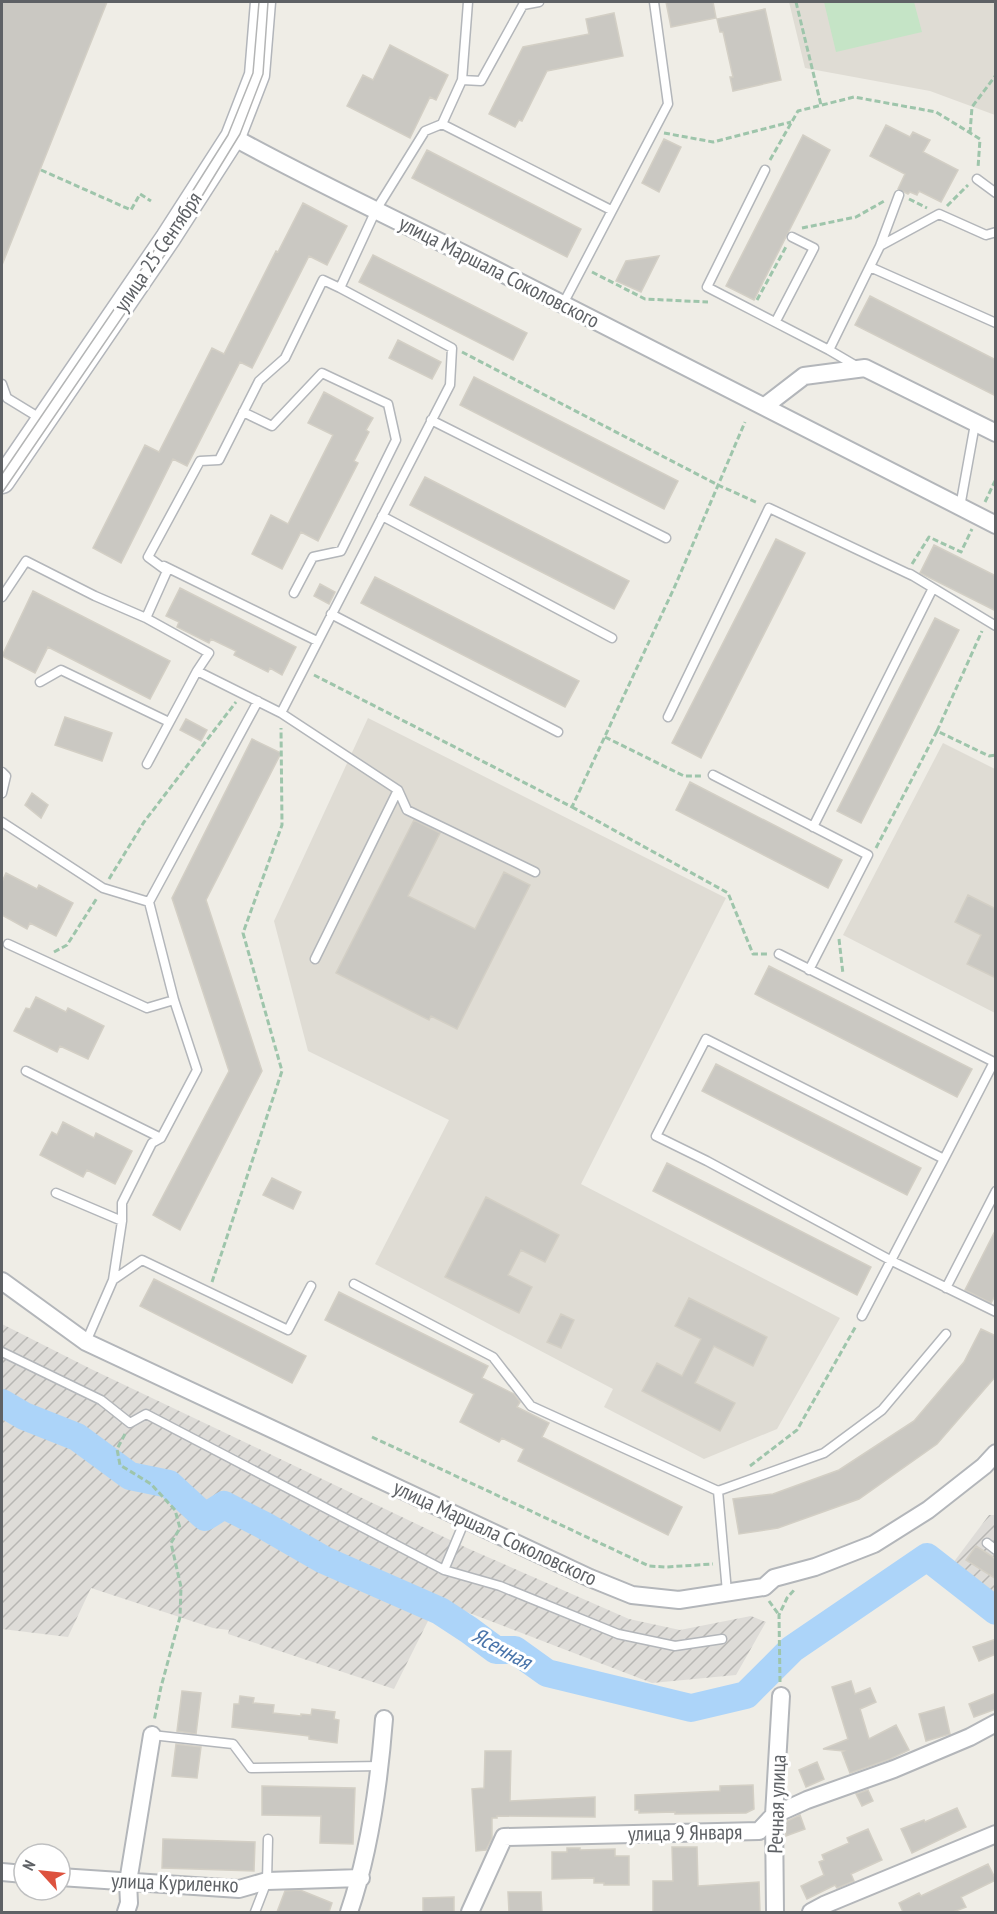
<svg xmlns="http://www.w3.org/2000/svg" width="997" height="1914" font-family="'PT Sans Narrow',sans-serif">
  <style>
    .industrial { fill: url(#industrial-furrows) }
    .education { fill: #dfdcd4 }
    .green { fill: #c5e4c6 }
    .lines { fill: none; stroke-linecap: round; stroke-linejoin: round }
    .river { stroke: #acd4f9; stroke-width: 28 }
    .building { fill: #cac8c2; stroke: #d3cfc5; stroke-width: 1.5 }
    .service-casing { stroke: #b3b6ba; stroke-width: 11 }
    .minor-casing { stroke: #b3b6ba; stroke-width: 20 }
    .secondary-casing { stroke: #b2b5ba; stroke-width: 27 }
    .path { stroke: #9ec5ab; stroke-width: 3; stroke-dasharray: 6 3; stroke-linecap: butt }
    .service { stroke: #fff; stroke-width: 8 }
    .minor { stroke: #fff; stroke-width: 16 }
    .secondary { stroke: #fff; stroke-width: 24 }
    .tram { stroke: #b4b5b5; stroke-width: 1.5 }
    .labels { text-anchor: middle; stroke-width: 6; stroke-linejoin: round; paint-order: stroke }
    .street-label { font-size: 21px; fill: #5e6165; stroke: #fff }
    .water-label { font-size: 22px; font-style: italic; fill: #4974aa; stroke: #fff }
  </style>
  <defs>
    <pattern id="industrial-furrows" width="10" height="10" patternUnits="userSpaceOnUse" patternTransform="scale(1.5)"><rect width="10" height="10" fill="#dedcd8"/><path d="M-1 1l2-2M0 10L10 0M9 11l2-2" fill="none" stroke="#b7b6b3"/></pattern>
  </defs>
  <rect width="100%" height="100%" fill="#efede6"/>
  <!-- industrial -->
  <path class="industrial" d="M2 1324 91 1369 467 1548 629 1619 680 1630 751 1616 766 1622 736 1675 652 1683 438 1601 394 1689 228 1634 229 1630 213 1628 91 1588 68 1637 2 1629Z
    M989 1515H995V1597L953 1563Z"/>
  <!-- education -->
  <path class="education" d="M789 2H995V115L930 91 805 68Z
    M368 718 726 898 581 1184 840 1318 777 1429 704 1459 604 1407 613 1389 375 1264 449 1120 308 1051 274 921Z
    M943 743 995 769V1013L843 935Z"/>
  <!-- green -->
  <path class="green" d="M824 2H914L922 32 836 52Z"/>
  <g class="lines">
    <!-- river -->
    <path class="river" d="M2 1403 24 1416 77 1437 130 1476 169 1484 205 1517 224 1505 265 1526 324 1560 440 1611 469 1630 496 1650H515L547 1673 691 1708 746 1695 792 1649 927 1557 996 1611"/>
  </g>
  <!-- building -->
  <path class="building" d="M2 2H107L2 265Z
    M666 2H713L716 18 671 27Z
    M765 9 781 80 733 91 730 77H733L723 32H720L717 19Z
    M614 13 623 56 547 71 522 121 519 120 515 127 489 114 523 47 589 34 586 19Z
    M390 45 448 75 436 100 430 97 410 138 347 106 363 75 373 80Z
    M886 125 910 137 913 132 930 140 923 152 958 170 941 202 919 191 917 195 910 192 908 194 898 189 905 174 870 156Z
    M803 135 830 150 754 300 726 286Z
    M664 139 681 147 659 192 642 183Z
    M427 150 581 229 567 257 412 178Z
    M303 203 347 226 327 265 309 256 252 368 240 362 187 466 173 459 121 563 93 548 145 445 159 452 212 348 224 354 276 251 278 252Z
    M373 255 527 333 513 360 359 282Z
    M659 256 641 292 616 281 626 261Z
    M870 296 996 360V396L855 325Z
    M398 340 441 362 432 379 389 358Z
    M474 377 678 481 664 509 460 405Z
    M324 392 373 418 366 430 369 432 354 461 358 463 318 541 301 532 282 569 252 554 271 515 288 524 333 435 308 423Z
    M425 477 629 581 614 609 410 505Z
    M776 539 805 553 701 758 672 743Z
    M934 545 996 576V611L920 573Z
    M375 577 579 681 565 707 361 603Z
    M320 584 335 592 329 604 314 596Z
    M180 588 296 647 282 675 270 668 268 672 234 655 236 651 211 639 209 643 177 627 179 622 166 616Z
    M33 591 170 661 150 699 48 647 35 673 2 656Z
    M935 618 959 630 861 823 837 811Z
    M65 717 112 733 102 761 55 745Z
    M186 719 207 730 201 741 180 730Z
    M252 739 281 753 206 900 262 1071 180 1230 153 1215 229 1071 172 898Z
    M690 782 842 860 828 888 676 810Z
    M32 793 48 805 41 818 25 805Z
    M414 820 440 833 408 896 475 929 504 872 530 885 457 1029 431 1016 429 1020 336 973Z
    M6 873 37 889 39 885 73 903 56 936 30 923 27 929 2 915V882Z
    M968 895 996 909V978L967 964 981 935 955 922Z
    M769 966 972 1069 957 1097 755 994Z
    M36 997 66 1012 68 1008 104 1026 88 1059 60 1046 57 1052 14 1031 26 1008 30 1009Z
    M716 1064 921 1168 907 1195 702 1091Z
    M63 1122 94 1138 96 1133 132 1151 115 1184 87 1170 83 1177 40 1155 52 1132 57 1135Z
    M667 1163 871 1267 857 1295 653 1191Z
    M272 1178 301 1192 293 1209 263 1195Z
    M486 1197 559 1235 545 1262 521 1250 508 1275 532 1287 519 1313 445 1277Z
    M996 1229V1294L991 1303 965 1290Z
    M154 1279 306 1356 292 1383 140 1306Z
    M339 1292 488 1366 482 1378 514 1394 520 1402 517 1407 549 1423 542 1437 682 1507 668 1535 518 1461 524 1449 502 1438 499 1442 460 1422 474 1394 325 1320Z
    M689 1298 767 1337 753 1366 714 1346 695 1383 735 1403 720 1431 642 1391 657 1363 682 1376 701 1339 675 1326Z
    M561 1314 574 1320 561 1348 547 1342Z
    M981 1329 996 1336V1376L937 1444 859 1499 778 1528 739 1534 733 1499 773 1494 839 1470 914 1421 964 1362Z
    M976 1546 996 1559V1579L966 1560Z
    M996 1639V1654L979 1661 973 1647Z
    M851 1681 855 1694 870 1688 876 1702 860 1709 869 1739 896 1725 909 1750 890 1759 850 1773 842 1752 844 1751 823 1749 848 1739 832 1687Z
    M182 1691 201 1693 196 1734 177 1731Z
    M996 1693V1709L974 1717 969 1704Z
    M240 1696 254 1698 253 1703 274 1705 273 1713 301 1716V1714L311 1715 312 1709 335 1712 334 1719 339 1720 337 1743 309 1739V1736L232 1727 234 1704H239Z
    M944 1707 950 1734 926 1741 919 1714Z
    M176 1744 201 1747 197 1778 172 1776Z
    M485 1751H511L510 1801 595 1797V1817L497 1816V1818H492V1838L486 1850 476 1851 472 1789 484 1788Z
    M817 1762 824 1779 806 1787 799 1770Z
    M753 1785 754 1809 746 1813 675 1814V1812L639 1813V1810H635V1795L720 1791V1786Z
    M262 1786 355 1788 353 1844 320 1843 321 1816 262 1815Z
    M868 1790 873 1801 862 1806 856 1794Z
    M957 1808 966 1827 912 1853 901 1829 924 1820 925 1822Z
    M800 1815 805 1829 786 1836 785 1822Z
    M868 1829 882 1860 851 1874 854 1881 837 1888 835 1885 807 1899 801 1886 824 1875 819 1862 824 1860 822 1855 849 1843 847 1838Z
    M163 1839 255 1842 254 1871 162 1868Z
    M672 1847H697L698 1886 759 1882 760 1912H653V1881H673Z
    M567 1848H580V1850L615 1849V1856H629V1885H604V1883H594V1878L552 1879V1852H567Z
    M988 1864 996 1880 961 1897 966 1907 953 1912H903L899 1903 919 1893 921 1896Z
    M300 1890 332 1903 329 1912H277L285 1891Z
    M508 1892H541L542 1912H509Z
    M454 1897V1912H423V1898Z"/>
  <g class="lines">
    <!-- service casing -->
    <g class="service-casing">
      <path id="service" d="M462 80 468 2
        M442 124 611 210
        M765 170 707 287 829 350
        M977 179 996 193
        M880 246 939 214 986 235 996 232
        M870 267 996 323
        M563 304 668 104 654 2
        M776 321 814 248 792 237
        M858 367 829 350 880 246 899 195
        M2 384 7 398 43 420
        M243 412 272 426 322 373 388 404 396 440 341 551 313 557 294 593
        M431 420 666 538
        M960 507 975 424
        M382 516 612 638
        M164 566 317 641
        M910 574 996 626
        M2 597 26 561 95 596 146 618 167 571 148 557 200 461 219 460 259 381 285 358 323 280 340 288
        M331 614 558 732
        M146 618 209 653 197 671
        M40 682 61 670 169 722
        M281 713 450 385 452 348 340 288 376 210 425 131 442 124 462 80 481 81 523 5 539 2
        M668 717 769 508 913 576
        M147 764 197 671 281 713 398 790 407 810 535 872
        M2 772 6 776 2 793
        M713 775 868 855 809 970
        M2 822 103 888 149 902
        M813 827 933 588
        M8 944 147 1008 174 1000
        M779 954 994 1062 944 1159 706 1039 656 1136 707 1161 892 1261 996 1312
        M315 959 398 790
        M26 1071 161 1138
        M56 1193 122 1221
        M113 1280 122 1221V1203L152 1143 161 1138 197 1070 174 1000 149 902 258 701
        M354 1284 493 1357 531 1406 718 1491 824 1453 882 1410 946 1334
        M946 1288 996 1191
        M862 1316 944 1159
        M86 1342 113 1280 142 1260 288 1330 311 1286
        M2 1352 101 1400 130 1423 146 1414 444 1570 465 1520
        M718 1491 727 1592
        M987 1543 996 1550
        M444 1570 500 1586 618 1634 675 1646 722 1639
        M152 1735 233 1744 251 1768 381 1766
        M255 1912 267 1881 268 1839"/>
    </g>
    <!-- minor casing -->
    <g class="minor-casing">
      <path id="minor" d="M233 137C318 184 406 224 492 268 660 353 828 439 996 525
        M765 406 804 376 865 368 996 433
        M2 1281 86 1342 590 1578 632 1595 679 1600 764 1587 774 1578 815 1567 874 1544 928 1510 984 1466 996 1453
        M2 1872 24 1874
        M60 1877 239 1889 267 1881 361 1878
        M126 1912 129 1903 128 1882 152 1735
        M349 1912C370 1851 379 1784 384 1719
        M470 1912 504 1837 759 1831 774 1815 807 1800 894 1769 970 1737 996 1723
        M775 1912 774 1815 781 1696
        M811 1912 824 1905 996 1834"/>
    </g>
    <!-- secondary casing -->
    <g class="secondary-casing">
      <path id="secondary" d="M2 481 168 238 233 137 257 75 263 2"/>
    </g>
    <!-- path -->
    <path class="path" d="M796 2 821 105
      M664 133 713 142 791 122
      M970 133 972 107 996 75
      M770 160 798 111 854 97 936 112 980 139 978 168
      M41 170 131 210 140 194 151 201
      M909 199 927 208
      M947 206 968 185
      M802 228 856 217 886 200
      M592 272 645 299 708 302
      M757 300 787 245
      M462 352 718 485 758 503
      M985 502 996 479
      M912 564 929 537 961 552 972 529
      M314 675 572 807 675 586 745 422
      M937 731 982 631
      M605 737 684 776H702
      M572 807 728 893 753 954H769
      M876 848 937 731 989 756 996 755
      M109 879 144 822 236 702
      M839 939 843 974
      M54 952 67 945 97 898
      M212 1282 282 1071 243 933 282 825 281 728
      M125 1434 117 1449 120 1465 151 1484 175 1510 180 1528 171 1543 181 1587 180 1617 161 1687 154 1721
      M372 1437 649 1566 666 1567 713 1564
      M750 1466 797 1430 856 1326
      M769 1601 779 1615
      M780 1682 779 1615 787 1598 795 1589"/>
    <!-- service -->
    <use href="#service" class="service"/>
    <!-- minor -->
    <use href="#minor" class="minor"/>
    <!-- secondary -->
    <use href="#secondary" class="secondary"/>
    <!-- tram -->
    <path class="tram" d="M2 474 166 233 228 135 253 73 259 2
      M2 493 177 237 240 134 263 74 268 2"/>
  </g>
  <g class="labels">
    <!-- street labels -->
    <g class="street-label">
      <text transform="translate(158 252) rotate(-56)" y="7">улица 25 Сентября</text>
      <text transform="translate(499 272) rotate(27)" y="7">улица Маршала Соколовского</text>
      <text transform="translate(495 1533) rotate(25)" y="7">улица Маршала Соколовского</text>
      <text transform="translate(777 1804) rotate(-88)" y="7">Речная улица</text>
      <text transform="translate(685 1833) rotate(-1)" y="7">улица 9 Января</text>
      <text transform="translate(175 1883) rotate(2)" y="7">улица Куриленко</text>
    </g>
    <!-- water labels -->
    <g class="water-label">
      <text transform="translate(502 1648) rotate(28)" y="8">Ясенная</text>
    </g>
  </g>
  <!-- border -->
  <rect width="997" height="1914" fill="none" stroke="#5e6165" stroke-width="6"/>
  <!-- north arrow -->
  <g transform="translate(42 1872) rotate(297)"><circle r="28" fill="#ffffff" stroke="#bfc0c1" stroke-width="1.5"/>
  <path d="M0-4.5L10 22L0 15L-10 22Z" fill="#dd523e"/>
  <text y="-9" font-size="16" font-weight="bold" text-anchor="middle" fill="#5e6165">N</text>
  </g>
</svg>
